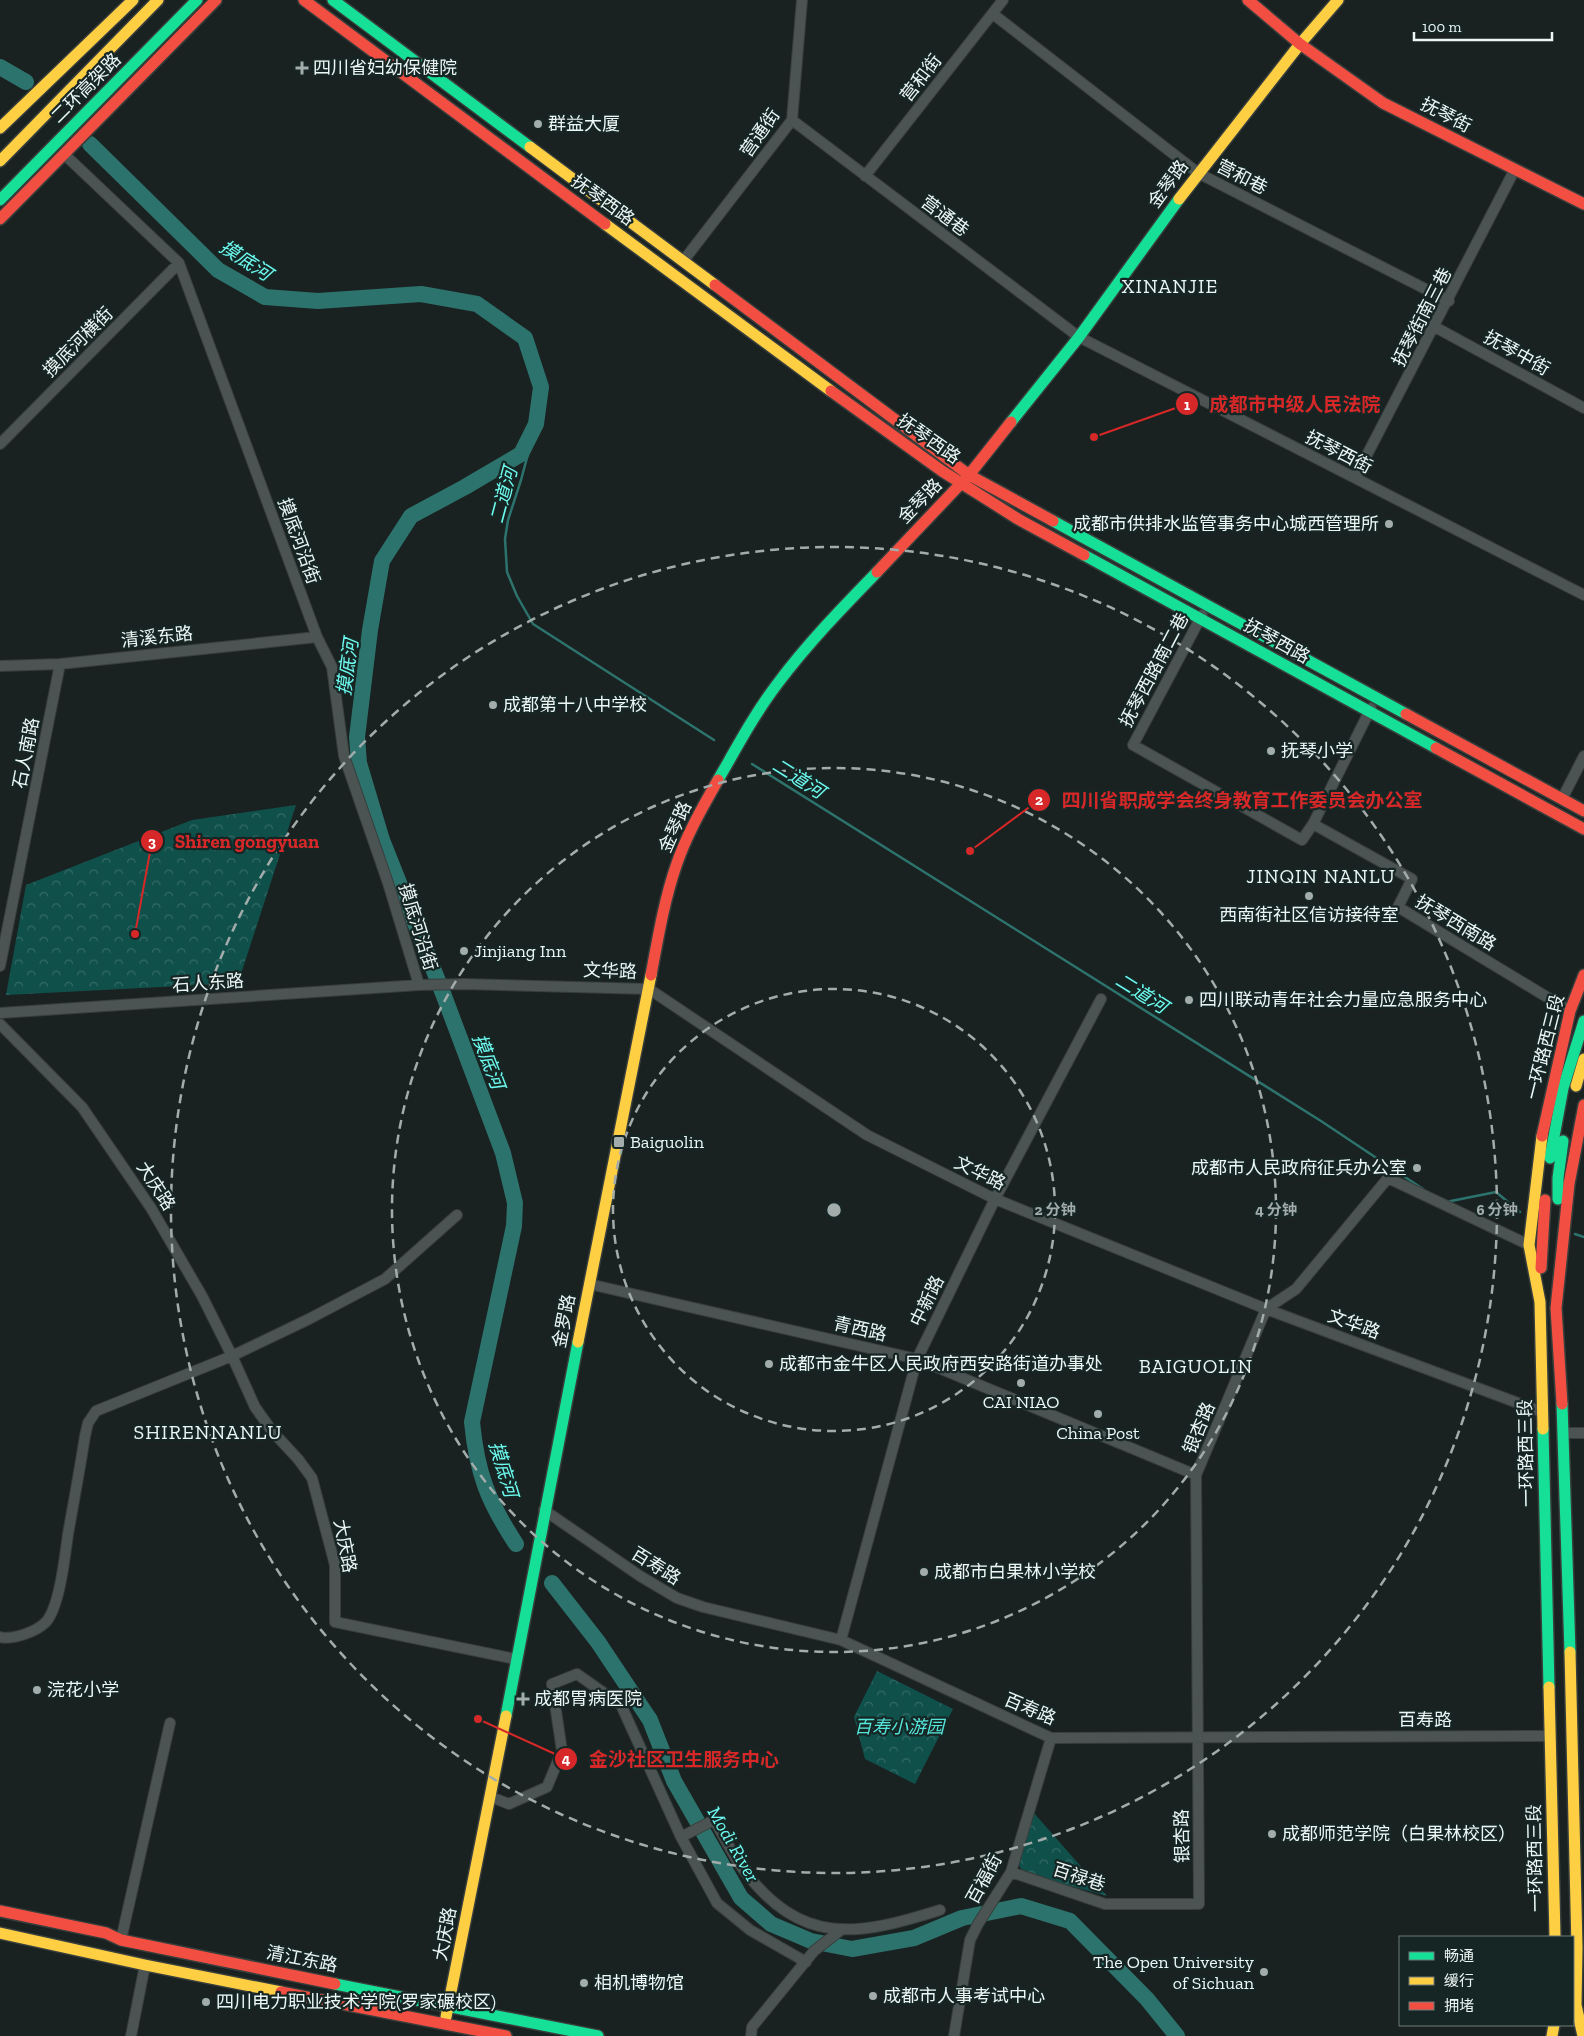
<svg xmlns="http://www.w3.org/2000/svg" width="1584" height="2036" font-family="'Zilla Slab','Noto Sans SC',serif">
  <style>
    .park { fill: url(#park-crowns) }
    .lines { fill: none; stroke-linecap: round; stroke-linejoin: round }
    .stream { stroke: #2d736d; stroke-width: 2.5 }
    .river { stroke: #2d736d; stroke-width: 16 }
    .street-casing { stroke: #373e3c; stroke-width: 12 }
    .fast-casing { stroke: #373e3c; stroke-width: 14 }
    .slow-casing { stroke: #373e3c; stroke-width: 14 }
    .jam-casing { stroke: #373e3c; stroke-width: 14 }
    .street { stroke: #4c5453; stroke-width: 10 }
    .fast { stroke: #16e098; stroke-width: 11 }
    .slow { stroke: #ffcf43; stroke-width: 11 }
    .jam { stroke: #f24e42; stroke-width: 11 }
    .ring { fill: none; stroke: #a2acab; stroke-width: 2.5; stroke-dasharray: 9 6 }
    .poi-dot { fill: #a2acab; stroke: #162624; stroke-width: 2 }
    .labels { text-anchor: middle; stroke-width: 4.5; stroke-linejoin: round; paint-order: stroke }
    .poi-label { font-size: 18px; fill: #ecf7f5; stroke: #162624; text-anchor: start }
    .street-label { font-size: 18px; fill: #ecf7f5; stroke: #162624 }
    .park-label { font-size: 18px; font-style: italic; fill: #55e6db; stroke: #162624 }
    .water-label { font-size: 19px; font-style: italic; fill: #6efbf0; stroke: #162624 }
    .quarter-label { font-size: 20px; letter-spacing: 1px; fill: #ecf7f5; stroke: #162624 }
    .centre { fill: #a2acab; stroke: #162624; stroke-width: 2.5 }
    .ring-label { font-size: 15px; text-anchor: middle; font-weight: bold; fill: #a2acab; stroke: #162624; stroke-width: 4.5; stroke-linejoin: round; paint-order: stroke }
    .leader { fill: none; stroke: #d62828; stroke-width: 2 }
    .callout-dot { fill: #d62828; stroke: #162624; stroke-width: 2 }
    .mark-label { font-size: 15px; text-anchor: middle; font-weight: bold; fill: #fff }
    .callout-label { font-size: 19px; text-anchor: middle; font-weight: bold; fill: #d62828; stroke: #162624; stroke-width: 4.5; stroke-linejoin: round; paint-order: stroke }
  </style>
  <defs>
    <pattern id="park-crowns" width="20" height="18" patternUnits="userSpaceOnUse" patternTransform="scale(1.25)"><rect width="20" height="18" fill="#10504b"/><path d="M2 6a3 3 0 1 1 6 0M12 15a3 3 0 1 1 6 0" fill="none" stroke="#336a66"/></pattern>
  </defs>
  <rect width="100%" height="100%" fill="#1a2221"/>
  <!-- park -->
  <path class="park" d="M296 805 238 983 6 995 26 885 192 820Z
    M877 1671 953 1709 915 1784 865 1759 854 1717Z
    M1033 1812 1107 1896 1023 1873 1019 1865Z"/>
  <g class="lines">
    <!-- stream -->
    <path class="stream" d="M536 424 521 480 508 520 505 539 507 572 517 596 533 624 714 740
      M752 764 1321 1121 1423 1189
      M1446 1202 1496 1192 1520 1212
      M1575 1234 1584 1237"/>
    <!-- river -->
    <path class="river" d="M0 67 26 82
      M90 144 218 270 265 297 318 301 421 294 477 304 525 338 541 387 536 424 521 454 465 487 411 516 382 561 370 630 357 737 359 763 382 840 444 996 503 1153 515 1203 514 1226 472 1422C477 1474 488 1501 516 1544
      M552 1583 598 1642 650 1720 674 1781 741 1898 771 1924 811 1941 852 1949 914 1938 962 1918 1021 1906 1070 1921 1147 1999 1177 2036"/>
    <!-- street casing -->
    <g class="street-casing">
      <path id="street" d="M993 14 1198 173 1449 301
        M792 120 1079 337 1584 595
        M64 154 179 263 317 637 332 667 344 756 388 883 419 985
        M865 176 1003 0
        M684 260 792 120 802 0
        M1435 327 1584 408
        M0 444 179 263
        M1355 478 1515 169
        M1202 615 1133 745 1302 840 1313 824 1371 708
        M0 666 60 664 317 637
        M1562 799 1584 756
        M1313 824 1412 879 1398 907 1570 1011
        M0 966 60 664
        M0 1013 419 985 464 984 649 989 867 1135 995 1199 1266 1309 1542 1412
        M0 1024 82 1107 151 1208 202 1296 232 1356 255 1407 272 1431 298 1459 312 1478 335 1565V1622L515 1659
        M589 1284 917 1359 1196 1475
        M1564 1433H1584
        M544 1510 640 1576 677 1598 703 1607 841 1640 1051 1738 1550 1736
        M0 1637C13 1640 36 1632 46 1622 60 1606 65 1555 68 1534 74 1501 80 1468 85 1436L88 1423 96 1411 232 1356 309 1319 385 1279 457 1215
        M841 1640 917 1359 995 1199 1101 999
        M491 1797 509 1804 547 1787 562 1751 552 1684 577 1674 621 1705 681 1837 717 1903 750 1930 806 1962
        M681 1837 714 1820C724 1836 732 1854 743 1869 802 1947 857 1936 940 1910
        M1011 1872 1105 1904H1199L1196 1475 1266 1309 1296 1289 1388 1178 1529 1245
        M121 1940 170 1723
        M131 2036 145 1965
        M751 2036 752 2027 814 1951 841 1930
        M954 2036 970 1940 978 1924 1011 1872 1051 1738"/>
    </g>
    <!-- fast casing -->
    <g class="fast-casing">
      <path id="fast" d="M333 0 530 147
        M0 200 197 0
        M1011 422 1079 337 1179 199
        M1053 521 1406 714
        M1084 555 1436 748
        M718 780C737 747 755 713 778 683 808 643 843 607 877 572
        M1550 1158 1563 1088 1584 1021
        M1558 1199V1178L1563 1141
        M1562 1404 1570 1652
        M1543 1429 1549 1687
        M506 1716 578 1342
        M335 1984 598 2036"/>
    </g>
    <!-- slow casing -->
    <g class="slow-casing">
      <path id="slow" d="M0 128 133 0
        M530 147 715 285
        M0 161 158 0
        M1179 199 1300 44 1338 0
        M605 224 831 391
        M1576 1086 1584 1059
        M1542 1136 1529 1245 1540 1302 1543 1429
        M578 1342 651 975
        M1570 1652 1577 1948 1576 2005 1583 2036
        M1549 1687 1555 1937
        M0 1933 145 1965 281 1992
        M446 2017 506 1716
        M1552 2036 1554 2025"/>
    </g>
    <!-- jam casing -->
    <g class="jam-casing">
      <path id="jam" d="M304 0 605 224
        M1248 0 1300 44 1383 103 1584 204
        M0 219 216 0
        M715 285 969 475 1053 521
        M831 391 942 471 1018 519 1084 555
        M877 572 969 475 1011 422
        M1406 714 1584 811
        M1436 748 1584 829
        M651 975C658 938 664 901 676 866 686 836 702 808 718 780
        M1542 1136 1570 1011 1584 975
        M1541 1268 1545 1200
        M1562 1404 1556 1308 1569 1184 1584 1105
        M0 1911 106 1933 121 1940 335 1984
        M281 1992 506 2036"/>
    </g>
    <!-- street -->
    <use href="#street" class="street"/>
    <!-- fast -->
    <use href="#fast" class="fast"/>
    <!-- slow -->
    <use href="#slow" class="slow"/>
    <!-- jam -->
    <use href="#jam" class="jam"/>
  </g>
  <!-- distance rings -->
  <g class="ring">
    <circle cx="834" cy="1210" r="221"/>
    <circle cx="834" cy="1210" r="442"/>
    <circle cx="834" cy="1210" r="663"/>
  </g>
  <!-- markers -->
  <g class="poi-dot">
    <path d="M299.5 60.5h5v5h5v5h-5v5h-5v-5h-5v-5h5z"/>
    <circle cx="538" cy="124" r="5"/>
    <circle cx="1389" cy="524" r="5"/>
    <circle cx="493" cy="705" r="5"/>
    <circle cx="1271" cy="751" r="5"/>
    <circle cx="1309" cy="896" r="5"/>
    <circle cx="464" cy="951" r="5"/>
    <circle cx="1189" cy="1000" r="5"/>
    <rect x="613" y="1136" width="12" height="12" rx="2.5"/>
    <circle cx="1417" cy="1168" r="5"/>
    <circle cx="769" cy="1364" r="5"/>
    <circle cx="1021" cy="1383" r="5"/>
    <circle cx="1098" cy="1414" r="5"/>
    <circle cx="924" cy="1572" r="5"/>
    <circle cx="37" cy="1690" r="5"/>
    <path d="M520.5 1691.5h5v5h5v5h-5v5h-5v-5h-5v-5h5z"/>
    <circle cx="1272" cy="1834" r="5"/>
    <circle cx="1264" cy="1972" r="5"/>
    <circle cx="584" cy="1983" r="5"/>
    <circle cx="873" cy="1996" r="5"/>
    <circle cx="206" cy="2002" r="5"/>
  </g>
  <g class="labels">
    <!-- poi labels -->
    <g class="poi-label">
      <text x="313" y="74">四川省妇幼保健院</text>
      <text x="548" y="130">群益大厦</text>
      <text x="1379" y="530" text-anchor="end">成都市供排水监管事务中心城西管理所</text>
      <text x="503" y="711">成都第十八中学校</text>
      <text x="1281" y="757">抚琴小学</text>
      <text x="1309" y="921" text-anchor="middle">西南街社区信访接待室</text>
      <text x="474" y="957">Jinjiang Inn</text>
      <text x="1199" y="1006">四川联动青年社会力量应急服务中心</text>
      <text x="630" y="1148">Baiguolin</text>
      <text x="1407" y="1174" text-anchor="end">成都市人民政府征兵办公室</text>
      <text x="779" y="1370">成都市金牛区人民政府西安路街道办事处</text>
      <text x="1021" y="1408" text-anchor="middle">CAI NIAO</text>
      <text x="1098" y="1439" text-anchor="middle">China Post</text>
      <text x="934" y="1578">成都市白果林小学校</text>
      <text x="47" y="1696">浣花小学</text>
      <text x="534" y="1705">成都胃病医院</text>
      <text x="1282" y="1840">成都师范学院（白果林校区）</text>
      <text x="1254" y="1968" text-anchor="end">The Open University<tspan x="1254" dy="21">of Sichuan</tspan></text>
      <text x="594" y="1989">相机博物馆</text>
      <text x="883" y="2002">成都市人事考试中心</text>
      <text x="216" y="2008">四川电力职业技术学院(罗家碾校区)</text>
    </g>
    <!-- street labels -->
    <g class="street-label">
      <text transform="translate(921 78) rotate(-52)" y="6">营和街</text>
      <text transform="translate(86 88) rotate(-45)" y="6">二环高架路</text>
      <text transform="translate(1446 115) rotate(27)" y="6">抚琴街</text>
      <text transform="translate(760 133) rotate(-55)" y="6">营通街</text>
      <text transform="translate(1242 177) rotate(27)" y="6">营和巷</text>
      <text transform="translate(1168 184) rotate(-54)" y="6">金琴路</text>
      <text transform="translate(603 200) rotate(36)" y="6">抚琴西路</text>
      <text transform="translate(945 216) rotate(37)" y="6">营通巷</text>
      <text transform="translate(1422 317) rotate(-63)" y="6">抚琴街南三巷</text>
      <text transform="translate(78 342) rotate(-45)" y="6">摸底河横街</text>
      <text transform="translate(1517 353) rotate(29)" y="6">抚琴中街</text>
      <text transform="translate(929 439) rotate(35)" y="6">抚琴西路</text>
      <text transform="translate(1339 452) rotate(27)" y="6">抚琴西街</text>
      <text transform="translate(920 501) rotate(-46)" y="6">金琴路</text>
      <text transform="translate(299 541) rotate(70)" y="6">摸底河沿街</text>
      <text transform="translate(157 637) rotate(-6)" y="6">清溪东路</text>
      <text transform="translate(1277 641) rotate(29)" y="6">抚琴西路</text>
      <text transform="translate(1154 670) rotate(-62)" y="6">抚琴西路南二巷</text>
      <text transform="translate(26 753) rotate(-79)" y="6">石人南路</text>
      <text transform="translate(675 827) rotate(-66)" y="6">金琴路</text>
      <text transform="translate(1456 923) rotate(31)" y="6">抚琴西南路</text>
      <text transform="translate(418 927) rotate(73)" y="6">摸底河沿街</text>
      <text transform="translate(610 971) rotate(2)" y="6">文华路</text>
      <text transform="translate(208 983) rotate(-4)" y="6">石人东路</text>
      <text transform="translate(1545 1047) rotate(-76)" y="6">一环路西三段</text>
      <text transform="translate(980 1173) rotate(26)" y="6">文华路</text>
      <text transform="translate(156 1186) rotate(57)" y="6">大庆路</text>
      <text transform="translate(927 1301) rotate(-64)" y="6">中新路</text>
      <text transform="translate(564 1321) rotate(-79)" y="6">金罗路</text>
      <text transform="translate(1354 1324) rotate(20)" y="6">文华路</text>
      <text transform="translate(860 1329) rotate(13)" y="6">青西路</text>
      <text transform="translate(1199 1428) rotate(-67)" y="6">银杏路</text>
      <text transform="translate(1526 1453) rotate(-91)" y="6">一环路西三段</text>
      <text transform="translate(345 1546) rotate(79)" y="6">大庆路</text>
      <text transform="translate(656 1566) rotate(32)" y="6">百寿路</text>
      <text transform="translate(1030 1709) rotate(23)" y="6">百寿路</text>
      <text x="1425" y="1726">百寿路</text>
      <text transform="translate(1182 1836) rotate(-91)" y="6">银杏路</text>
      <text transform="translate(1535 1858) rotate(-91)" y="6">一环路西三段</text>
      <text transform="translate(1079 1877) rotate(18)" y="6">百禄巷</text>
      <text transform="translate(984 1879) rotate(-61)" y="6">百福街</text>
      <text transform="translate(445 1934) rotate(-79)" y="6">大庆路</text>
      <text transform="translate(302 1959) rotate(11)" y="6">清江东路</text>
    </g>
    <!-- park labels -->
    <g class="park-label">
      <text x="899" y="1733">百寿小游园</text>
    </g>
    <!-- water labels -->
    <g class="water-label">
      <text transform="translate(246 260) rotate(33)" y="7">摸底河</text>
      <text transform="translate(503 495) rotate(-75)" y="7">二道河</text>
      <text transform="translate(347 667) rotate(-82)" y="7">摸底河</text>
      <text transform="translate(799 778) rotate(32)" y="7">二道河</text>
      <text transform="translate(1142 993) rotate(32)" y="7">二道河</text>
      <text transform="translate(489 1061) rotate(69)" y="7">摸底河</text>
      <text transform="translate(504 1469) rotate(73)" y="7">摸底河</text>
      <text transform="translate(734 1844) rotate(60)" y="7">Modi River</text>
    </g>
    <!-- quarter labels -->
    <g class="quarter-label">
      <text x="1170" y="293">XINANJIE</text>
      <text x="1321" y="883">JINQIN NANLU</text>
      <text x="1196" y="1373">BAIGUOLIN</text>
      <text x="208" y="1439">SHIRENNANLU</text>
    </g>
  </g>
  <circle cx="834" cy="1210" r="8" class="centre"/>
  <g class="ring-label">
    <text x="1055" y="1215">2 分钟</text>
    <text x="1276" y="1215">4 分钟</text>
    <text x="1497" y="1215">6 分钟</text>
  </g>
  <!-- callouts -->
  <path class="leader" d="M1094 437L1187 404M970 851L1039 800M135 934L152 841M478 1719L566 1759"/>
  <g class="callout-dot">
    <circle cx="1094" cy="437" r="5"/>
    <circle cx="970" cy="851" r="5"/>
    <circle cx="135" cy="934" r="5"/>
    <circle cx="478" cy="1719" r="5"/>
    <circle cx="1187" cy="404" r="12"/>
    <circle cx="1039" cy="800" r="12"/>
    <circle cx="152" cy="841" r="12"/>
    <circle cx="566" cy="1759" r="12"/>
  </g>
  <g class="mark-label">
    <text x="1187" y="410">1</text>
    <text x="1039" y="805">2</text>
    <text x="152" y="847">3</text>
    <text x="566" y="1764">4</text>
  </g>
  <g class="callout-label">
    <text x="1295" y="411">成都市中级人民法院</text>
    <text x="1242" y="807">四川省职成学会终身教育工作委员会办公室</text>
    <text x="247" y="848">Shiren gongyuan</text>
    <text x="684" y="1766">金沙社区卫生服务中心</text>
  </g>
  <!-- legend -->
  <rect x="1399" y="1936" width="175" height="90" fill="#162624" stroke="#6c7a78"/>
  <rect x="1409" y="1952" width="25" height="8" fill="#16e098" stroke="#6c7a78"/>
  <text x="1444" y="1961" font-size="15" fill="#ecf7f5">畅通</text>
  <rect x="1409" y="1977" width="25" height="8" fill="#ffcf43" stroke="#6c7a78"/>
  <text x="1444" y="1986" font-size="15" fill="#ecf7f5">缓行</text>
  <rect x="1409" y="2002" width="25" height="8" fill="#f24e42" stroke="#6c7a78"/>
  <text x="1444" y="2011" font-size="15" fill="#ecf7f5">拥堵</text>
  <!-- scale -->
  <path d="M1414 32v8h138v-8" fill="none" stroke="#ecf7f5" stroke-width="2.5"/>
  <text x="1422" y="32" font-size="15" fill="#ecf7f5" stroke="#162624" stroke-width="4" paint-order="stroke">100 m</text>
</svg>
